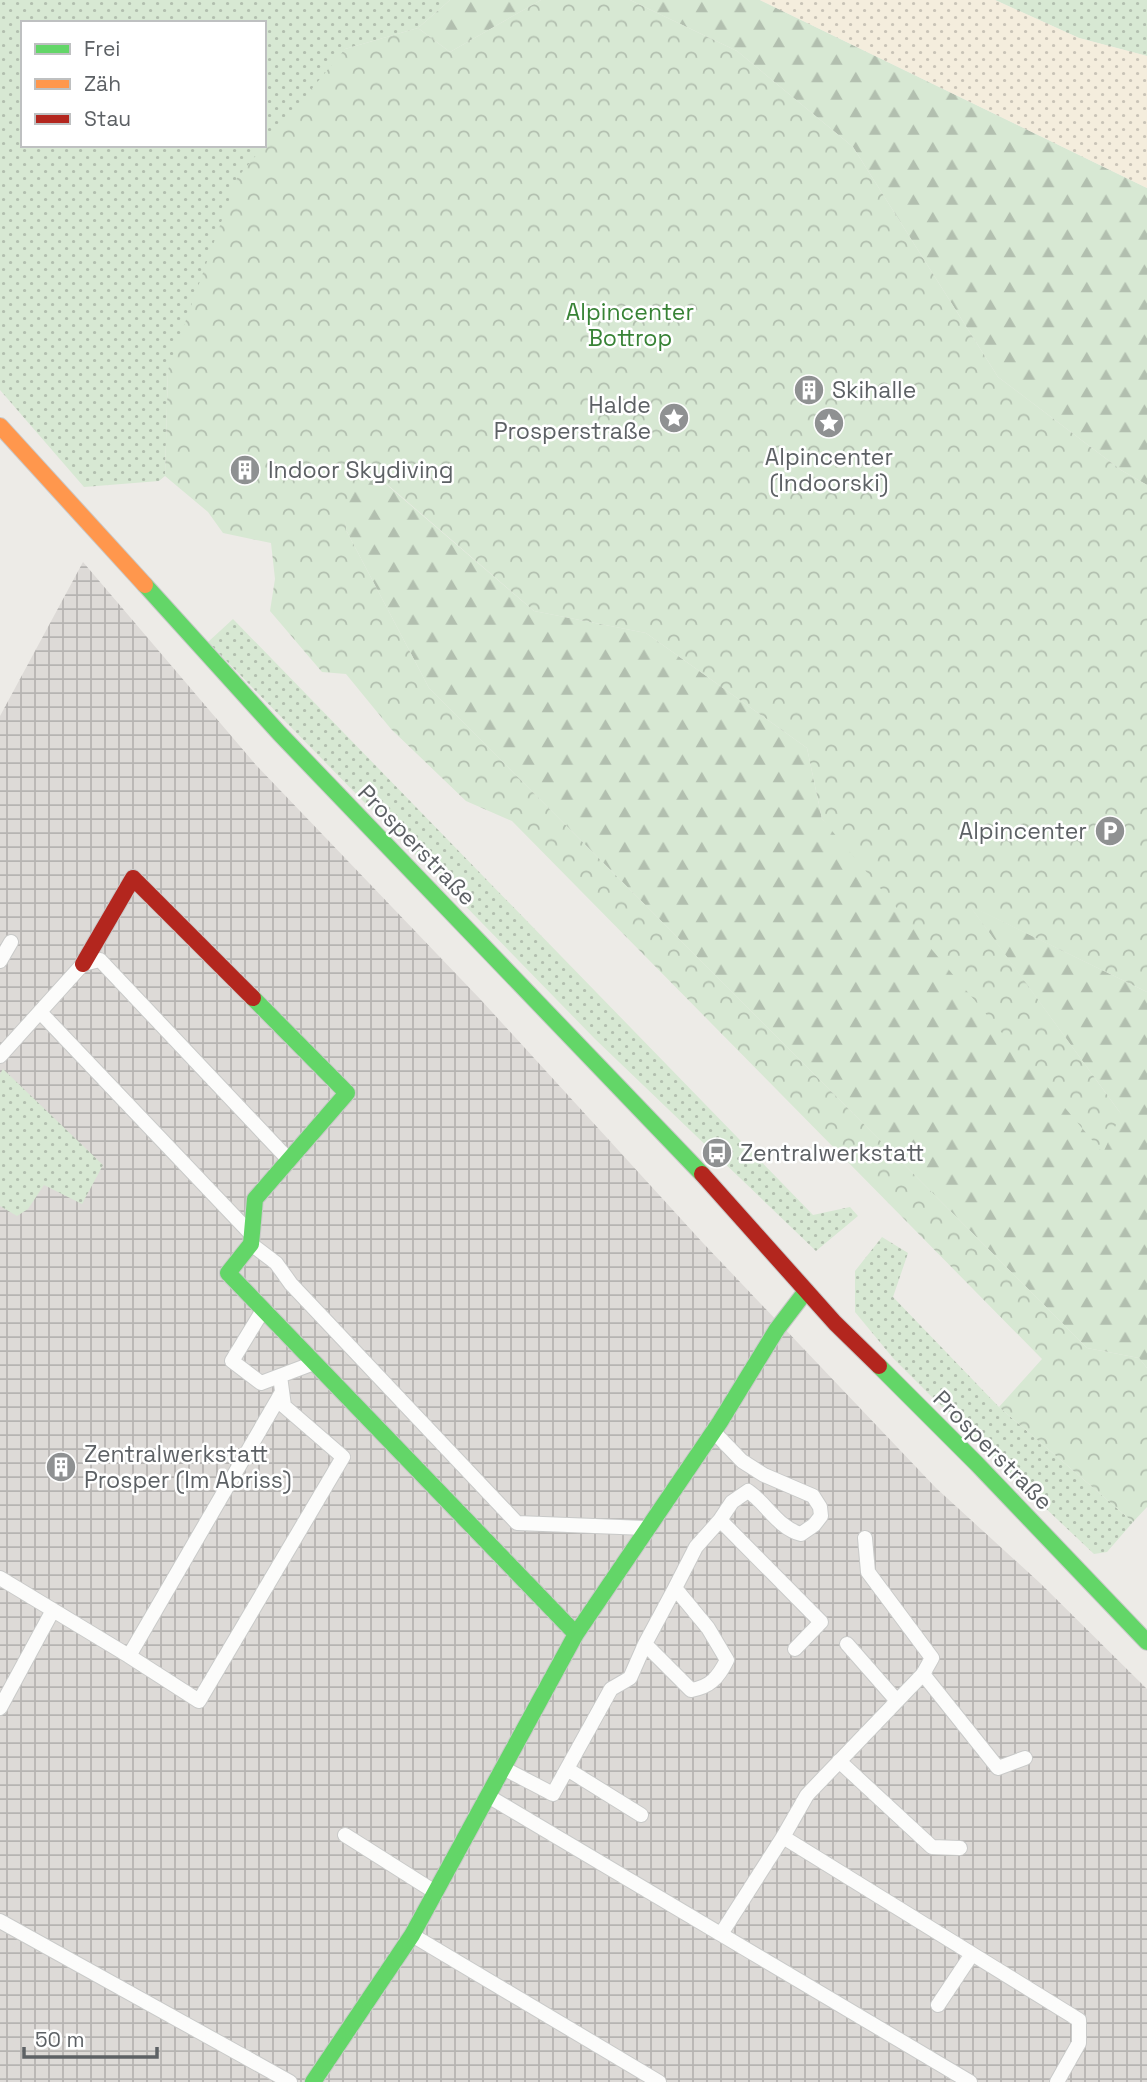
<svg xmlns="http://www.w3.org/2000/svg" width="1147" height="2082" font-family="'Space Grotesk',sans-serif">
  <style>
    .industrial { fill: url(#industrial-grid) }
    .grass { fill: url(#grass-dots); fill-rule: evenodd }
    .forest { fill: url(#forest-firs) }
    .sand { fill: url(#sand-dots) }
    .park { fill: url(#park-crowns) }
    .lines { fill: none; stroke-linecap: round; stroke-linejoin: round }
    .street-casing { stroke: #c9cac9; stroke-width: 16 }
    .fast-casing { stroke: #c9c9c9; stroke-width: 18 }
    .slow-casing { stroke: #c9c9c9; stroke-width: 18 }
    .jam-casing { stroke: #c9c9c9; stroke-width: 18 }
    .street { stroke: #fcfcfb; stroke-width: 14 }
    .fast { stroke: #63d668; stroke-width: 16 }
    .slow { stroke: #ff974d; stroke-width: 16 }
    .jam { stroke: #b3261e; stroke-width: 16 }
    .labels { text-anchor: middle; stroke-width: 5; stroke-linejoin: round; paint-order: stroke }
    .park-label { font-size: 23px; fill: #388336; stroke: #fff }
    .poi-label { font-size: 23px; fill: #5d6165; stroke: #fff; text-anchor: start }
    .street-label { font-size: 23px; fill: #5d6165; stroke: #fff }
  </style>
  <defs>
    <pattern id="industrial-grid" width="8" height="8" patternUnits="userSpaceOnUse" patternTransform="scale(1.75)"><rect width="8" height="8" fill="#dddad7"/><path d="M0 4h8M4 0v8" fill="none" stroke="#b6b4b2"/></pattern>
    <pattern id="grass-dots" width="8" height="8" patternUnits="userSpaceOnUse" patternTransform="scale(1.75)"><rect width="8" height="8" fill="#d7e8d3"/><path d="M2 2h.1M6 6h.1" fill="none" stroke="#b2bfaf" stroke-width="1.8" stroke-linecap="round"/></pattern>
    <pattern id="forest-firs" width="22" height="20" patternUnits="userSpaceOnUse" patternTransform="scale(1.75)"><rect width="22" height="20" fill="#d7e8d3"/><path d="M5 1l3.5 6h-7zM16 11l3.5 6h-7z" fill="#b2bfaf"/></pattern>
    <pattern id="sand-dots" width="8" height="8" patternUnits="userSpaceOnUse" patternTransform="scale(1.75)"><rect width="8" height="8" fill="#f4eddd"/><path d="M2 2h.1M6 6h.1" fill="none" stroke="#c9c3b7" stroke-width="1.8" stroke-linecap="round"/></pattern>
    <pattern id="park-crowns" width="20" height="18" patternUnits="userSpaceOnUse" patternTransform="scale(1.75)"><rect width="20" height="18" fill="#d7e8d3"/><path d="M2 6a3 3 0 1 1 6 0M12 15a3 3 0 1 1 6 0" fill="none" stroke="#b2bfaf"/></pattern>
  </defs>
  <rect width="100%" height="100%" fill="#edebe7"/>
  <!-- industrial -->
  <path class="industrial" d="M83 562 256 765 481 1000 703 1243 936 1488 1040 1583 1147 1689V2082H0V716Z"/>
  <!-- grass -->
  <path class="grass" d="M0 0H450L418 28 345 49 168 370 165 476 159 481 84 487 0 390ZM23 23H264V145H23Z
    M995 0H1147V56L1079 38Z
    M233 619 813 1215 850 1207 858 1216 816 1251 595 1039 208 642Z
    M3 1069 103 1165 82 1204 44 1185 28 1209 17 1216 0 1206V1074Z
    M882 1237 908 1253 893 1297 999 1407 1133 1522 1107 1552 1094 1554 1003 1468 893 1358 855 1312V1271Z"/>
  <!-- forest -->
  <path class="forest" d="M450 0H541L450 52 418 28Z
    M630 0H760L1147 188V485L1121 470 998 377 853 147 737 51Z
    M366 467 534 611 646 633 807 748 822 819 1121 1114 969 905 1147 992V1368L1139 1358 1087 1348 429 688 346 530 344 510Z"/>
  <!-- sand -->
  <path class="sand" d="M760 0H995L1079 38 1147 56V188Z"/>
  <!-- park -->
  <path class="park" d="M541 0H630L737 51 853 147 998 377 1121 470 1147 485V992L970 906 1121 1114 1103 1153 822 819 807 748 646 633 534 611 367 467 345 510 346 530 429 688 1087 1348 1139 1358 1147 1368V1507L1133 1522 999 1407 1042 1359 512 821 466 801 391 729 346 674 322 672 270 611 275 579 271 543 223 533 208 512 165 476 168 370 237 178 345 49 418 28 450 52Z"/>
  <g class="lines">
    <!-- street casing -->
    <g class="street-casing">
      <path id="street" d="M0 961 11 942
        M40 1012 252 1235
        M0 1056 83 964 100 960 288 1159
        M251 1244 276 1263 291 1284 517 1523 646 1528
        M263 1310 232 1361 261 1383 314 1363
        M280 1376 284 1406 343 1457 199 1701 129 1656 282 1392
        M713 1431 742 1461 764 1475 813 1496 820 1507 821 1516 814 1525 801 1534C778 1528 767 1504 748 1491L732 1502 720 1520 821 1622 795 1649
        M865 1538 868 1572 932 1658 923 1674
        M0 1578 129 1656
        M675 1588 645 1644 691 1690C710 1687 718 1678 727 1660L708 1628 675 1588 696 1547 720 1520
        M847 1644 897 1701
        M0 1708 53 1610
        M839 1761 932 1847 960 1848
        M503 1768 553 1794 611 1689 630 1678 645 1644
        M567 1769 641 1815
        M488 1796 970 2082
        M345 1835 435 1892
        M783 1837 807 1795 923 1674 998 1768 1025 1758
        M0 1921 290 2082
        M721 1934 783 1837 1079 2020V2043L1057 2082
        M412 1935 659 2082
        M938 2005 972 1954"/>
    </g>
    <!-- fast casing -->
    <g class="fast-casing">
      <path id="fast" d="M145 585 279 733 702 1174
        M253 998 347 1093 255 1199 251 1244 228 1273 576 1634
        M879 1366 977 1464 1147 1642
        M313 2082 412 1935 576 1634 720 1422 777 1329 806 1291"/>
    </g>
    <!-- slow casing -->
    <g class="slow-casing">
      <path id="slow" d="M0 426 145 585"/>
    </g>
    <!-- jam casing -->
    <g class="jam-casing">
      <path id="jam" d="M83 964 133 878 253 998
        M702 1174 835 1323 879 1366"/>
    </g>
    <!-- street -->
    <use href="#street" class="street"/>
    <!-- fast -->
    <use href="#fast" class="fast"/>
    <!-- slow -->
    <use href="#slow" class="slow"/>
    <!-- jam -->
    <use href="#jam" class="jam"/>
  </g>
  <!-- icons -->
  <defs>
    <g id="building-disc" transform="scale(1.575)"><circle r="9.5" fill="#8f9192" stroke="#fff"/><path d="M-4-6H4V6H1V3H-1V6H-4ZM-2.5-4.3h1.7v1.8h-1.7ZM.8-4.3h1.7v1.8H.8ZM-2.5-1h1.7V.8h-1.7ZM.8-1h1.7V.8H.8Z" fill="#fff"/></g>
    <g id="sight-disc" transform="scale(1.575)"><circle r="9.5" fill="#8f9192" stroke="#fff"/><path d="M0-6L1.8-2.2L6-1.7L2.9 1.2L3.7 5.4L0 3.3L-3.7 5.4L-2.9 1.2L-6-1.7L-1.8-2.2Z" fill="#fff"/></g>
    <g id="parking-disc" transform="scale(1.575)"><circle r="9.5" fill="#8f9192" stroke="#fff"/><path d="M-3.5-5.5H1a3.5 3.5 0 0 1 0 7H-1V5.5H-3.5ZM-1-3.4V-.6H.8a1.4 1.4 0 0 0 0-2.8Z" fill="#fff"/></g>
    <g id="bus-disc" transform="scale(1.575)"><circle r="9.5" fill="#8f9192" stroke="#fff"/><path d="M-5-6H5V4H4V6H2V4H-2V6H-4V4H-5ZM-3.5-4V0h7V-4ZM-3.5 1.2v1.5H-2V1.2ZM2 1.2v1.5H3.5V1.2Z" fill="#fff"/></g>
  </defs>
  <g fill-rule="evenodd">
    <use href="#building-disc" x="809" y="390"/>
    <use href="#sight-disc" x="674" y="418"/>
    <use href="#sight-disc" x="829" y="423"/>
    <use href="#building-disc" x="245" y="470"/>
    <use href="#parking-disc" x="1110" y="831"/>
    <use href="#bus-disc" x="717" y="1153"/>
    <use href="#building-disc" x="61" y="1467"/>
  </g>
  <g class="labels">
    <!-- park labels -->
    <g class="park-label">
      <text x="630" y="320">Alpincenter<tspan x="630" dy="26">Bottrop</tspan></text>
    </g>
    <!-- poi labels -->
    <g class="poi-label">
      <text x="832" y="398">Skihalle</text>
      <text x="651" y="413" text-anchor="end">Halde<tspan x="651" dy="26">Prosperstraße</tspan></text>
      <text x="829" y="465" text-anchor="middle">Alpincenter<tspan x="829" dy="26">(Indoorski)</tspan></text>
      <text x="268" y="478">Indoor Skydiving</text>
      <text x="1087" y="839" text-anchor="end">Alpincenter</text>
      <text x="740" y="1161">Zentralwerkstatt</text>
      <text x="84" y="1462">Zentralwerkstatt<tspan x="84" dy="26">Prosper (Im Abriss)</tspan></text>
    </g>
    <!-- street labels -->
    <g class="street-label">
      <text transform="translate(417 845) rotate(46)" y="8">Prosperstraße</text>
      <text transform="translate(993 1450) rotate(45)" y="8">Prosperstraße</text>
    </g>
  </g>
  <!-- legend -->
  <rect x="21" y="21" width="245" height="126" fill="#ffffff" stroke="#bec0c1" stroke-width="2"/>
  <rect x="35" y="44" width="35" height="10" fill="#63d668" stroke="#bec0c1" stroke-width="2"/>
  <text x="84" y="56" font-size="21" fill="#5d6165">Frei</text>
  <rect x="35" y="79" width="35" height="10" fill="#ff974d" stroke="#bec0c1" stroke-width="2"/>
  <text x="84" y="91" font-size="21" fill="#5d6165">Zäh</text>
  <rect x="35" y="114" width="35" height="10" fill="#b3261e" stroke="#bec0c1" stroke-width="2"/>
  <text x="84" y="126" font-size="21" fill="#5d6165">Stau</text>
  <!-- scale -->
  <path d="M24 2047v10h133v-10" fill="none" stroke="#5d6165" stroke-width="3.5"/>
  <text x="35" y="2047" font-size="21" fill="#5d6165" stroke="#ffffff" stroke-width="5" paint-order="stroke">50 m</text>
</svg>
